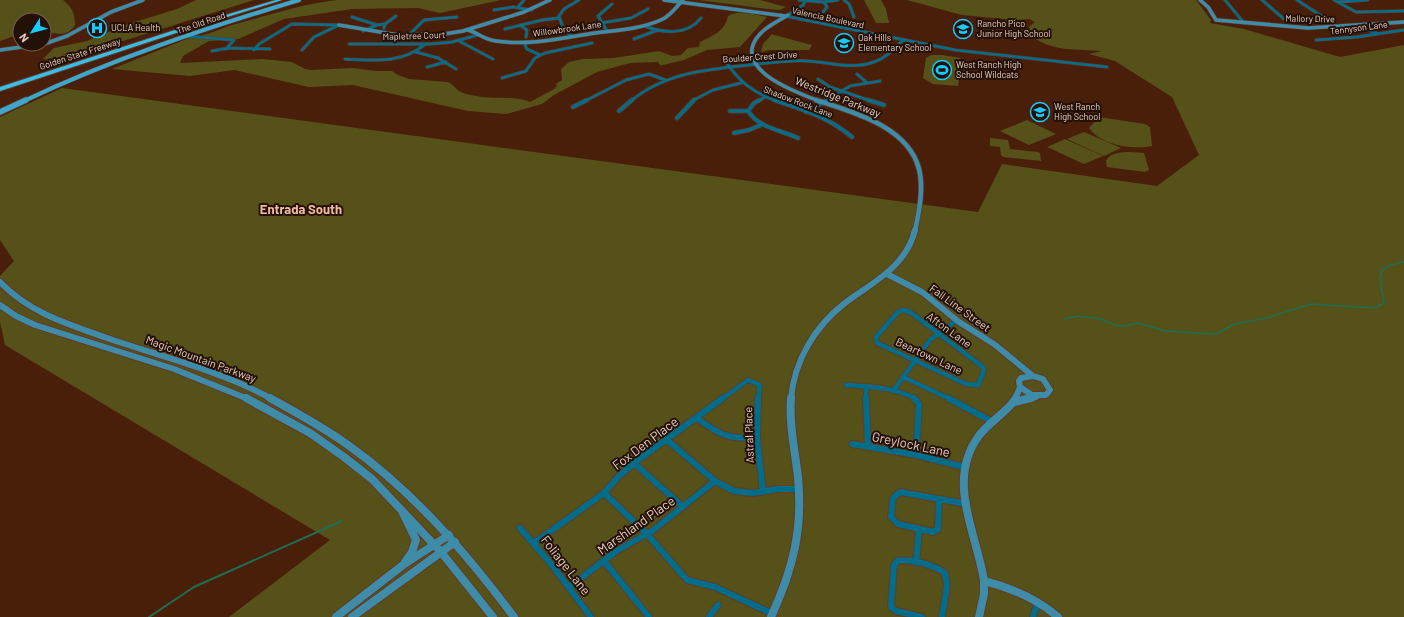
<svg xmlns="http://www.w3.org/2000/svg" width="1404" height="617" font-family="Barlow,sans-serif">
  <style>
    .green { fill: #565119 }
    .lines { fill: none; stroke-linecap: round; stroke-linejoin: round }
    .stream-far1 { stroke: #1e6e51; stroke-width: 1.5 }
    .stream { stroke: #1e6e51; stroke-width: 2 }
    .street-far3-casing { stroke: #633b27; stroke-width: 3.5 }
    .street-far2-casing { stroke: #633b27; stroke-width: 5 }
    .street-far1-casing { stroke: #633b27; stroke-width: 6 }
    .street-casing { stroke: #633b27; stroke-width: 8 }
    .secondary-far3-casing { stroke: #633b27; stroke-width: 4.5 }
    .secondary-far2-casing { stroke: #633b27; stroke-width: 6 }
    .secondary-far1-casing { stroke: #633b27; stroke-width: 8 }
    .secondary-casing { stroke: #633b27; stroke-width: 10 }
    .primary-far1-casing { stroke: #633b27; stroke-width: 5 }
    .primary-casing { stroke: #633b27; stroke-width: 7 }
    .highway-casing { stroke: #633b27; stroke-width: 2 }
    .street-far3 { stroke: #006e8b; stroke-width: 2.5 }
    .street-far2 { stroke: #006e8b; stroke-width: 3.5 }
    .street-far1 { stroke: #006e8b; stroke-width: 4.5 }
    .street { stroke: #006e8b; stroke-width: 6 }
    .secondary-far3 { stroke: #3f8ca8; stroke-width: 3.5 }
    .secondary-far2 { stroke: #3f8ca8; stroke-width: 4.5 }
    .secondary-far1 { stroke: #3f8ca8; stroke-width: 6 }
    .secondary { stroke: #3f8ca8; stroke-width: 8 }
    .primary-far1 { stroke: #3da6ca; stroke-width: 4 }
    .primary { stroke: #3da6ca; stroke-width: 5.5 }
    .highway { fill: #38bee9; fill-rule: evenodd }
    .labels { text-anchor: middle; stroke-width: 4; stroke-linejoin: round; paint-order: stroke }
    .far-street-label { font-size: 9px; fill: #e9cdc1; stroke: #231007 }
    .far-poi-label { font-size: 9px; fill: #e9cdc1; stroke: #231007; text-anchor: start }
    .street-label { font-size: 11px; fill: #e9cdc1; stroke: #231007 }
    .quarter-label { font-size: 13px; font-weight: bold; fill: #f0b9a1; stroke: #231007 }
    .near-street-label { font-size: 13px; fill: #e9cdc1; stroke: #231007 }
  </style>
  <rect width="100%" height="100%" fill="#4a1f0a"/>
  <!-- green -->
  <path class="green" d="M0 0H63C72 7 75 14 75 25 67 38 57 33 44 32V20H20V34L0 41Z
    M196 0H254L59 61 43 59 54 48 87 41 125 25 177 9Z
    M337 0H501L440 13 418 8 352 9 284 19 238 39 209 41 183 56 180 63 262 59 292 62 305 69 311 70 352 68 376 71H392L398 75 409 79 447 82C452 83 455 88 459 91 464 94 471 95 477 96 494 100 516 95 530 102L554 89 557 86 556 84 562 80 561 69 569 62 583 59 614 58 659 51 672 56 681 55 688 48 699 47 700 42C712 36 725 32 728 16 738 9 756 15 767 17L740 47 707 50 684 60 663 65H660L658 62 630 63 597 72 554 95 542 104 506 114 468 111 353 85 309 87 234 70 190 76 112 69 194 36C208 36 218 29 232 25 267 16 301 4 337 0Z
    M698 0H760L786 7 780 10 767 9Z
    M864 0H881L886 9 889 23H876Z
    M907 0H1196L1211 20 1210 23 1244 29 1340 57 1404 45V617H229L330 540 5 345 0 322V276L14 261 0 240V117L62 88 978 212 1002 164 1157 186 1199 155 1172 97 1115 61 1089 54 1102 51C1079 49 1049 52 1031 35L1029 27 1035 22 1029 19 1015 20 962 15Z
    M772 34 774 35 812 45 809 50H769L761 52 763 44Z
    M942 55 961 58 958 86 933 84 923 78 926 58 931 55Z
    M1099 117 1145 124 1150 127 1152 146C1132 150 1101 145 1089 128Z
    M1027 120 1056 134 1029 145 1000 131Z
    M1084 132 1121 148 1104 156 1067 139Z
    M990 138 1008 140 1010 149 1038 152 1040 153 1041 161 1003 157 1001 155 1000 147 990 146Z
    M1065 139 1103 156 1084 164 1047 147Z
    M1131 152 1144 153 1149 170 1145 172 1107 167 1106 161C1110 152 1122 152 1131 152Z"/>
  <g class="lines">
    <!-- stream-far1 -->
    <path class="stream-far1" d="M1065 319 1078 316 1101 319 1115 325 1125 326 1138 323 1166 331 1216 334 1234 324 1267 318 1311 304 1374 308 1384 303 1380 278 1382 270 1390 265 1404 262"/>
    <!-- stream -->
    <path class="stream" d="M149 617 194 587 342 521"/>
    <!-- street-far3 casing -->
    <g class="street-far3-casing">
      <path id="street-far3" d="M799 0 823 2 838 0
        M844 0 849 4 854 17
        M1225 0 1244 23
        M1262 0 1284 19
        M1297 0 1326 19
        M1334 0 1356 12 1404 11
        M1338 2 1368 0
        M518 7 524 0
        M494 10 513 7 532 10
        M823 12 827 7 824 2
        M788 15 803 5 806 0
        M785 16 955 50 1107 67
        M352 17 377 25
        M601 23 631 18 648 9
        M385 24 396 16
        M520 25 527 30 526 37
        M1355 25 1376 33
        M644 26C663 33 687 36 701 18
        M505 29 542 20 559 18
        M363 31 377 25 385 24 384 28
        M607 31 598 16 612 4
        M410 34 424 20 457 17
        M185 36 234 40 226 49
        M571 36 562 25 559 16 564 9 579 0
        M634 39 658 30
        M1316 40 1357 37 1404 30
        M459 41 493 59
        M524 43 527 49 540 55
        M349 44H431L452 42 478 35
        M254 50 259 44 292 24 339 25
        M302 50 314 37 337 26
        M212 51 228 48 270 49
        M416 52 438 58 456 69
        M345 59C372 60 402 64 424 45
        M725 61C740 82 752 92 776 101
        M427 67 446 62
        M857 74 866 82
        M502 78 526 71 535 58 545 53 592 43
        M818 79 830 87 871 101
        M585 101 626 80 649 74 665 80
        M631 101C664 73 708 69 749 65 768 63 788 60 807 61 829 62 853 70 874 62 886 58 894 49 903 40
        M692 101 713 90 741 83
        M758 101 765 97
        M825 101 850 86 880 81"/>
    </g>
    <!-- street-far2 casing -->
    <g class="street-far2-casing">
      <path id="street-far2" d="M760 100 754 103 748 111C759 128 781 130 798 138
        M774 100C803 110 827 116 852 137
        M868 100 884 105
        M573 107 587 100
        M619 111 632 100
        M730 111H748
        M806 112 827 100
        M677 118 694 100
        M734 133 749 130 763 124"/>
    </g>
    <!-- street-far1 casing -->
    <g class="street-far1-casing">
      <path id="street-far1" d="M903 310 910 312 983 367 984 371 978 385 966 384 877 343 876 337 898 312Z
        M903 377 950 399
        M846 385C869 387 895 387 916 399
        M866 387V399
        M893 391 930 340 957 320
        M722 399 748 380 760 385 758 399"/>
    </g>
    <!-- street casing -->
    <g class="street-casing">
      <path id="street" d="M758 398 757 438 763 492
        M866 398 868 446
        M914 398 919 404 916 455
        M948 398 991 421
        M697 418C719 435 728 439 757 438
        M667 440 715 481 734 491 753 493 777 489H799
        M852 444 916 455 964 467
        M634 463 683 507
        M604 493 647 534 687 580 715 587 773 614
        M939 499 938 529 933 532 898 524 891 517 893 498 900 492 967 504
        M520 528 551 564 591 617
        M534 543 604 493 618 477 634 463 723 398
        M604 561 649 617
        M916 563 919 530
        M569 587 618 550 652 531 715 481
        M709 617 718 605
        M922 617 896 611 891 607 894 565 897 561C911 558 933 565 945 573L947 586 942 617
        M1033 617 1038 602"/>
    </g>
    <!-- secondary-far3 casing -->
    <g class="secondary-far3-casing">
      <path id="secondary-far3" d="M664 0 785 16
        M1200 0 1208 7 1216 20 1308 28 1404 22
        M788 15C777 22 763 28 756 39 735 71 798 93 819 101
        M339 25 398 35 444 34 463 31 524 12 550 0
        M468 30C478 33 485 40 496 41 529 46 562 38 595 33 618 30 642 29 663 19 671 15 677 6 683 0
        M44 44 67 36 111 12 143 0
        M0 50 43 44"/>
    </g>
    <!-- secondary-far2 casing -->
    <g class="secondary-far2-casing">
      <path id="secondary-far2" d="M816 100C852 112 908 126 919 169 924 188 919 212 915 231"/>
    </g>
    <!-- secondary-far1 casing -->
    <g class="secondary-far1-casing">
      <path id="secondary-far1" d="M887 274 922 292 959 322 994 344 1033 376
        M0 282C30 313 67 324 107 338 162 357 221 371 272 399
        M0 305 16 316 35 325 174 369 248 399
        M1033 376 1043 379 1050 390 1046 395H1032L1020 387 1019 381 1021 378Z
        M791 399C794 361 815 326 845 303 873 282 906 267 915 230
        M1015 399 1020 387
        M1027 399 1036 397"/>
    </g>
    <!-- secondary casing -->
    <g class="secondary-casing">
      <path id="secondary" d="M246 398 310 433 344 457 372 479 441 552 493 617
        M270 398C297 413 323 427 348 445 414 492 466 553 514 617
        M1014 402 1031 398
        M402 511 416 540 412 552 405 562
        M984 581C1012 588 1036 598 1058 617
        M336 617 403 565 449 535
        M352 617 455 542
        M771 617C793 569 803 530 798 477 795 451 789 425 791 398
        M979 617 984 594V581C977 534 946 482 978 437 988 422 1008 412 1016 398"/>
    </g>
    <!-- primary-far1 casing -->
    <g class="primary-far1-casing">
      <path id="primary-far1" d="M24 101C112 59 206 28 299 0"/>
    </g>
    <!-- primary casing -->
    <g class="primary-casing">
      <path id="primary" d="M0 112 26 100"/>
    </g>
    <!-- highway casing -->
    <g class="highway-casing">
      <path id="highway" d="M276 0H282L179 32 0 91V87L175 30Z"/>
    </g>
    <!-- street-far3 -->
    <use href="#street-far3" class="street-far3"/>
    <!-- street-far2 -->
    <use href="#street-far2" class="street-far2"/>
    <!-- street-far1 -->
    <use href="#street-far1" class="street-far1"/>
    <!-- street -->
    <use href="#street" class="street"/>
    <!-- secondary-far3 -->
    <use href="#secondary-far3" class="secondary-far3"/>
    <!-- secondary-far2 -->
    <use href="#secondary-far2" class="secondary-far2"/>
    <!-- secondary-far1 -->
    <use href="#secondary-far1" class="secondary-far1"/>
    <!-- secondary -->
    <use href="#secondary" class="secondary"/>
    <!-- primary-far1 -->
    <use href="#primary-far1" class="primary-far1"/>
    <!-- primary -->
    <use href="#primary" class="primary"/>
    <!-- highway -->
    <use href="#highway" class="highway"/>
  </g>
  <!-- icons -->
  <defs>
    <g id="hospital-ring" transform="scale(1)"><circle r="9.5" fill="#231007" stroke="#16cafb" stroke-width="1.5"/><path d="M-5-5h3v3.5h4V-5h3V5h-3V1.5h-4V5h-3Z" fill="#16cafb"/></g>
    <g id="school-ring" transform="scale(1)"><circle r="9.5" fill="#231007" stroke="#16cafb" stroke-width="1.5"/><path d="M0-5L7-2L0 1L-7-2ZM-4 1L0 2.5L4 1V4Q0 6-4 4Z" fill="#16cafb"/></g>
    <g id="stadium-ring" transform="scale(1)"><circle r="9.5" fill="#231007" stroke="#16cafb" stroke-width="1.5"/><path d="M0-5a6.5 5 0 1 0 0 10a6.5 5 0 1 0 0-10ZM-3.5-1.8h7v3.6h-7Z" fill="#16cafb"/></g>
  </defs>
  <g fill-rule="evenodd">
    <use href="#hospital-ring" x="97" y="28"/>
    <use href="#school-ring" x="963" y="29"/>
    <use href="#school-ring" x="844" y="43"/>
    <use href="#stadium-ring" x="942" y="70"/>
    <use href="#school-ring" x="1040" y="112"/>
  </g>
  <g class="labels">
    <!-- far-street labels -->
    <g class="far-street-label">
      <text transform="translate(828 18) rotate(12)" y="3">Valencia Boulevard</text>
      <text transform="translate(1310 19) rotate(1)" y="3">Mallory Drive</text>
      <text transform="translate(201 23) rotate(-19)" y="3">The Old Road</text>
      <text transform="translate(1359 28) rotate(-7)" y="3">Tennyson Lane</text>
      <text transform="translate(567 29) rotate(-8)" y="3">Willowbrook Lane</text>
      <text transform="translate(414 36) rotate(-2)" y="3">Mapletree Court</text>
      <text transform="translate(80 54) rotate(-18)" y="3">Golden State Freeway</text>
      <text transform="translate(760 57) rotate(-4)" y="3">Boulder Crest Drive</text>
      <text transform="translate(798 102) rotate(21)" y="3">Shadow Rock Lane</text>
    </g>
    <!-- far-poi labels -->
    <g class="far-poi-label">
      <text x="977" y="27">Rancho Pico<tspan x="977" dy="10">Junior High School</tspan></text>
      <text x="111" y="31">UCLA Health</text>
      <text x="858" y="41">Oak Hills<tspan x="858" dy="10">Elementary School</tspan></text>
      <text x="956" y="68">West Ranch High<tspan x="956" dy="10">School Wildcats</tspan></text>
      <text x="1054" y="110">West Ranch<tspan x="1054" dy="10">High School</tspan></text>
    </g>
    <!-- street labels -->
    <g class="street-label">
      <text transform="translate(838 97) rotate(22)" y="4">Westridge Parkway</text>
      <text transform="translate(960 308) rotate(36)" y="4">Fall Line Street</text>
      <text transform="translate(949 330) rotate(36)" y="4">Afton Lane</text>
      <text transform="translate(929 356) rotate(25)" y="4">Beartown Lane</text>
      <text transform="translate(201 359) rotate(20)" y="4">Magic Mountain Parkway</text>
      <text transform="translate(749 435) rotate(-92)" y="4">Astral Place</text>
    </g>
    <!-- quarter labels -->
    <g class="quarter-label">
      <text x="301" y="214">Entrada South</text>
    </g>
    <!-- near-street labels -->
    <g class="near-street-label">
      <text transform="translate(645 443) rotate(-37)" y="5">Fox Den Place</text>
      <text transform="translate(911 444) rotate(12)" y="5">Greylock Lane</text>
      <text transform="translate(636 525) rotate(-35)" y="5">Marshland Place</text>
      <text transform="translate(566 565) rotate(52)" y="5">Foliage Lane</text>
    </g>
  </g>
  <!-- north arrow -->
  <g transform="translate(32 32) rotate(234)"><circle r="19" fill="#231007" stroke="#725c51"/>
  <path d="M0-3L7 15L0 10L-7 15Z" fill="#16cafb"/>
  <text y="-6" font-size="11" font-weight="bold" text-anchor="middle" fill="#e9cdc1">N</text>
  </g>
</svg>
